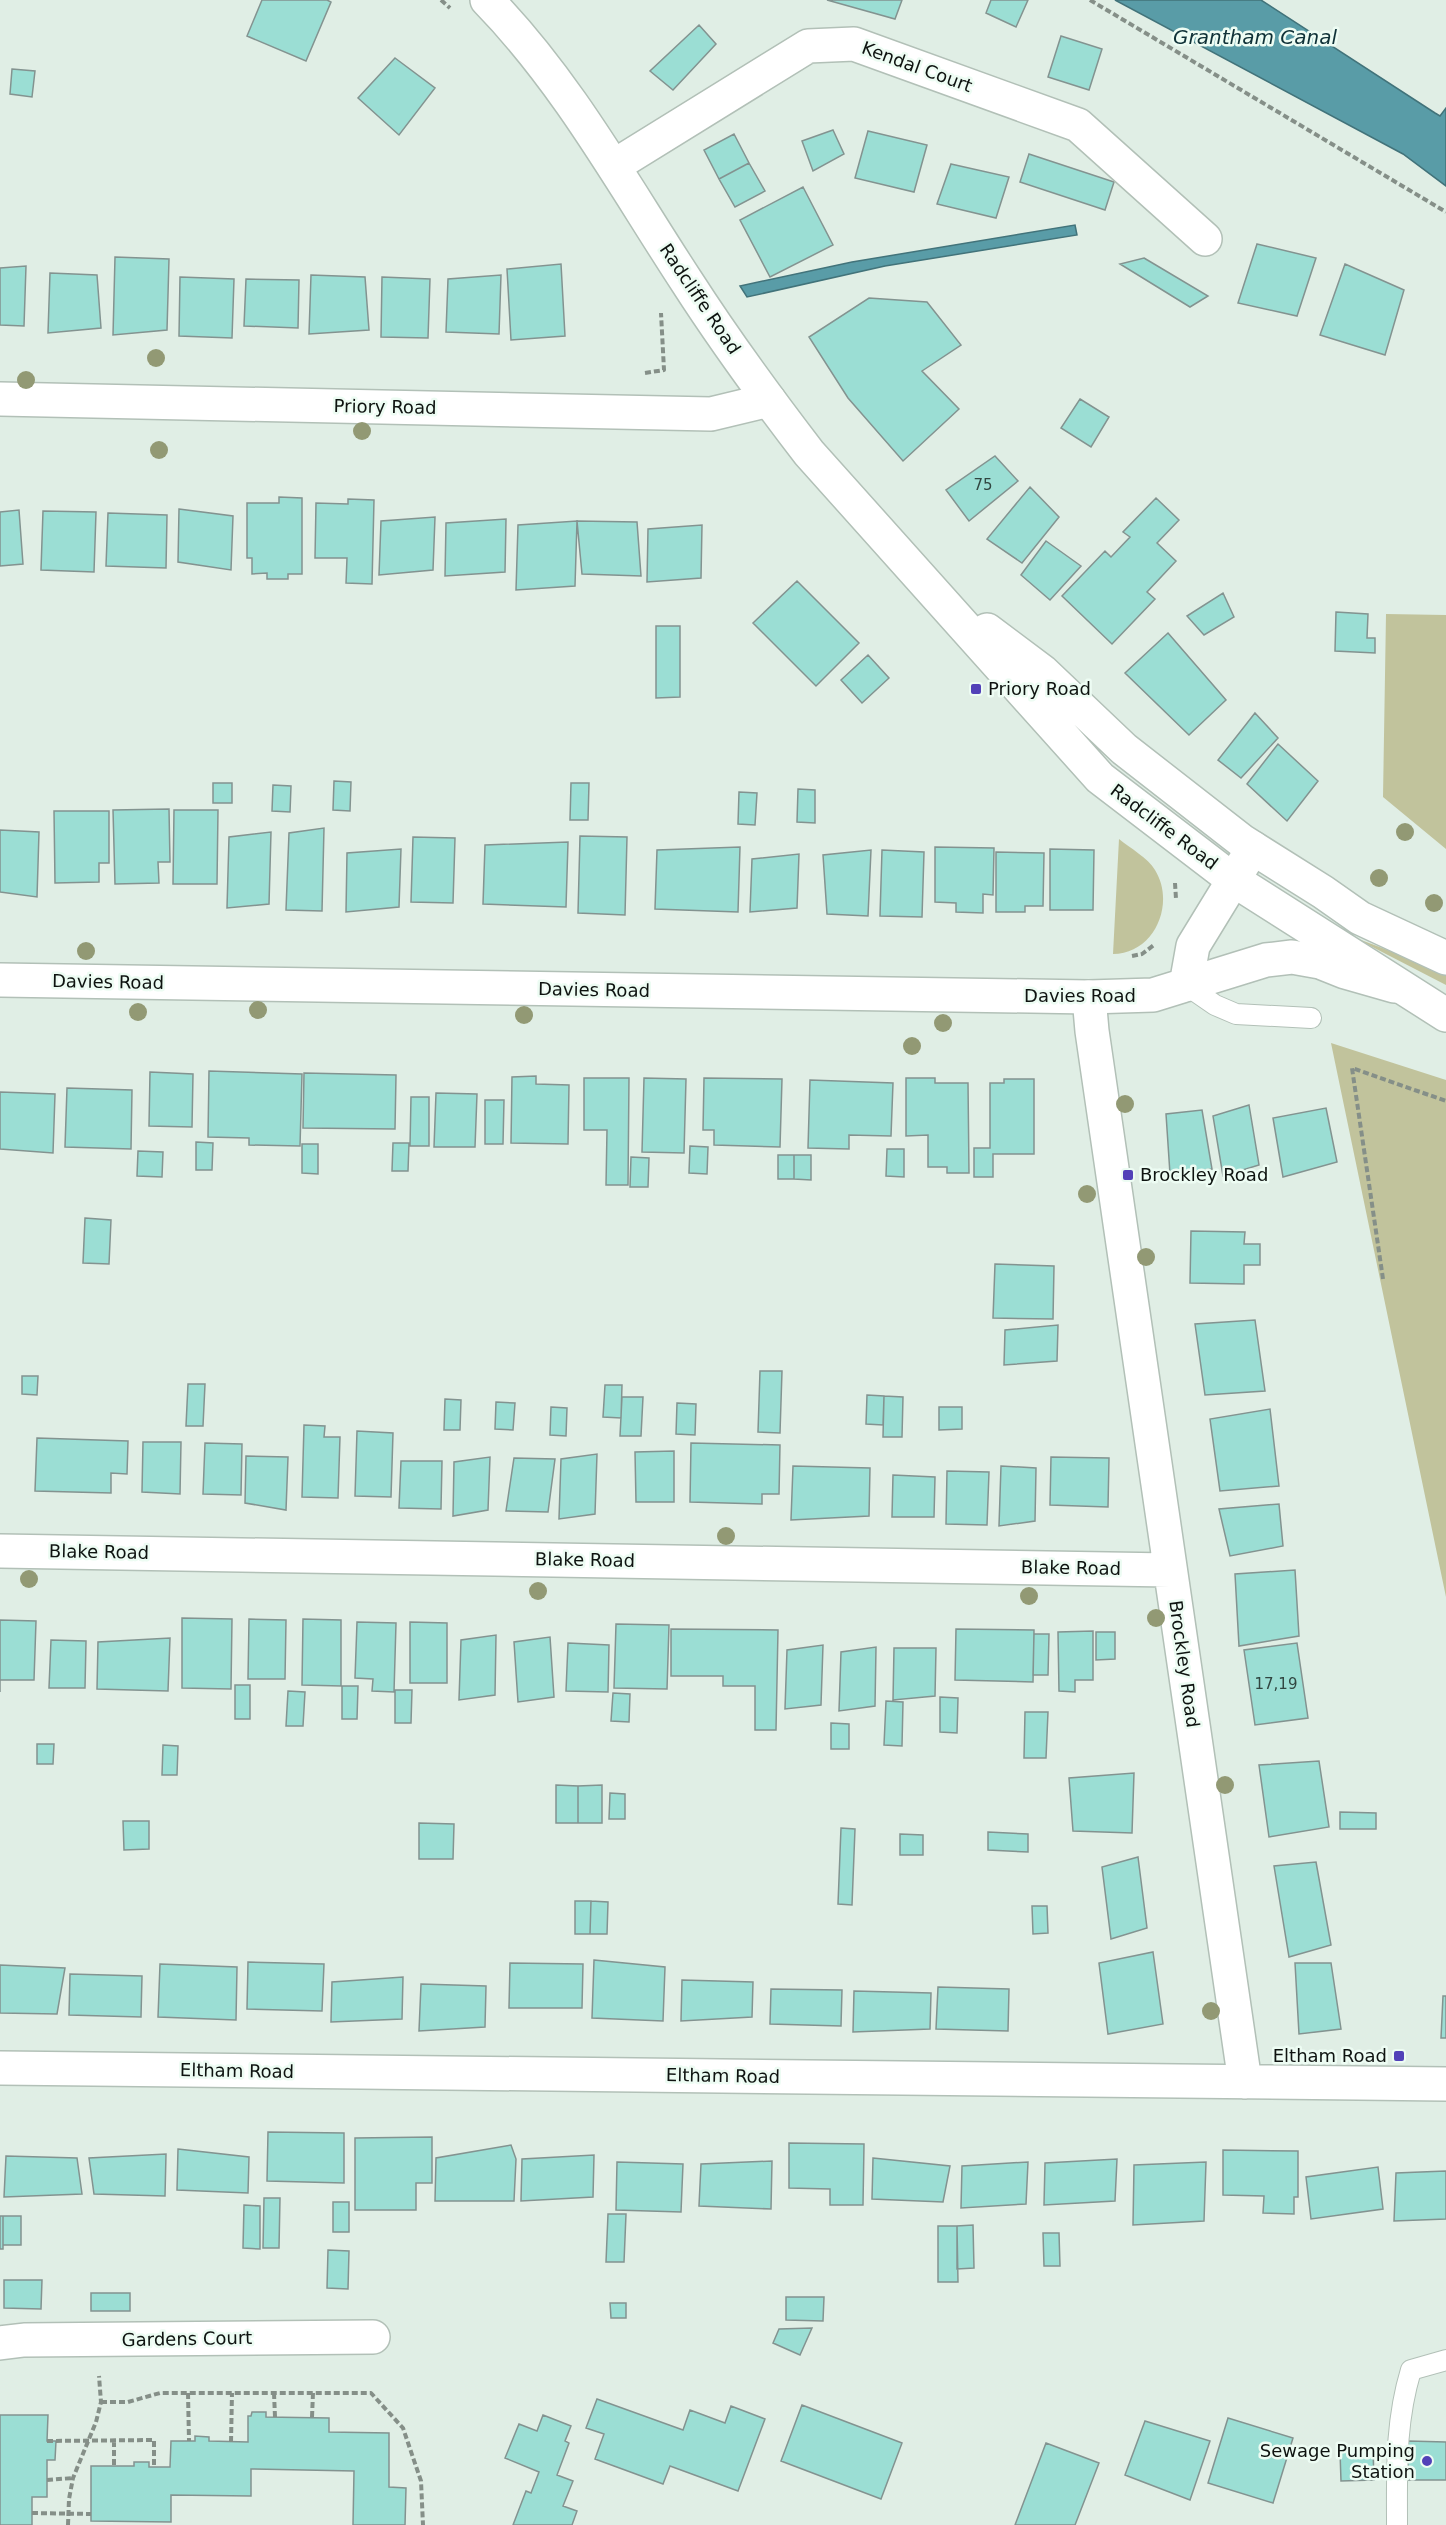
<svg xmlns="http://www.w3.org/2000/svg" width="1446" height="2525" font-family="'DejaVu Sans',sans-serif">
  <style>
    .green { fill: #c1c39c }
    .water { fill: #599ca7; stroke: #42737a; stroke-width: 1.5 }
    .building { fill: #9bded4; stroke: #839390; stroke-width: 1.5 }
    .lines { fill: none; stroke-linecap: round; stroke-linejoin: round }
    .service-casing { stroke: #b2c0b7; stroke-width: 22 }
    .minor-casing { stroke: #b2c0b7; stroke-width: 36 }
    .tertiary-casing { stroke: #b2c0b7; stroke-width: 36 }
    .trunk-casing { stroke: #b2c0b7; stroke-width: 36 }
    .path { stroke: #858f88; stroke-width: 4; stroke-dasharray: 6 3; stroke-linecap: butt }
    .service { stroke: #fff; stroke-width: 20 }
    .minor { stroke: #fff; stroke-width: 33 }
    .tertiary { stroke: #fff; stroke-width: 33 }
    .trunk { stroke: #fff; stroke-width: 33 }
    .tree { fill: #929974 }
    .poi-dot { fill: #5241b8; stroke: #edfcf3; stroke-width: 2 }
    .labels { text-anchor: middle; stroke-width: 5; stroke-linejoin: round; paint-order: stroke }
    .number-label { font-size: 15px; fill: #314641 }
    .street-label { font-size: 18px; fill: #0e1310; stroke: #edfcf3 }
    .poi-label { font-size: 18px; fill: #0e1310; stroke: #edfcf3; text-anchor: start }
    .water-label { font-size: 20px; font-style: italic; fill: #0f3137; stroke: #edfcf3 }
  </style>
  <rect width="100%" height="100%" fill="#e0eee5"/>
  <!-- green -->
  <path class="green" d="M1386 614 1446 615V849L1383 797Z
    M1119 839C1130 848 1148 858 1155 870 1176 904 1154 954 1113 954Z
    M1353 937 1446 972V985Z
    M1331 1043 1446 1080V1597Z"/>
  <!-- water -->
  <path class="water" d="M1115 0H1261L1435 113 1440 116 1446 108V186L1403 154Z
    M1075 225 1077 235 885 266 747 297 740 286 852 262Z"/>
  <!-- building -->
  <path class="building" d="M262 0H327L331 2 306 61 247 36Z
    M827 0H902L895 19Z
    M991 0H1028L1016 27 986 13Z
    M699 25 716 44 673 90 650 71Z
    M1061 36 1102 49 1089 90 1048 77Z
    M395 58 435 88 399 135 358 98Z
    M12 69 35 71 32 97 10 94Z
    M833 130 844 154 813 171 802 141Z
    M868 131 927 145 914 192 855 178Z
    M734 134 749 163 719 179 704 150Z
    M1029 154 1114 182 1105 210 1020 182Z
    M749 163 765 191 735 207 719 179Z
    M951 164 1009 177 996 218 937 204Z
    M803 187 833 245 770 277 740 220Z
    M1257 244 1316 258 1297 316 1238 303Z
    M115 257 169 259 167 330 113 335Z
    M1144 258 1208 296 1190 307 1120 264Z
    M561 264 565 336 511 340 507 269Z
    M1345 264 1404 290 1385 355 1320 335Z
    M26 266 24 326 0 325V268Z
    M50 273 97 275 101 328 48 333Z
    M311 275 365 277 369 330 309 334Z
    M501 275 499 334 446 332 448 279Z
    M180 277 234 279 232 338 179 336Z
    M382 277 430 279 428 338 381 337Z
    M246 279 299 280 298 328 244 326Z
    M869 298 927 302 961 345 922 371 959 409 903 461 848 398 809 337Z
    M1080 399 1109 417 1091 447 1061 428Z
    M995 456 1018 481 969 521 946 490Z
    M1030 487 1059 517 1022 563 987 539Z
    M279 497 302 498V574H288V579H267V573L252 574V558H247V503H279Z
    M1156 498 1179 520 1157 543 1176 561 1147 592 1155 599 1112 644 1062 596 1105 551 1111 557 1130 537 1123 532Z
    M348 499 374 500 372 584 346 583 347 558H315L316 503 348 504Z
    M179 509 233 516 231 570 178 562Z
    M19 510 23 564 0 566V512Z
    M43 511 96 512 94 572 41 570Z
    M108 513 167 515 166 568 106 566Z
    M435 517 433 570 379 575 381 521Z
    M506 519 505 572 445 576 446 523Z
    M577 521 637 522 641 576 582 574Z
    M577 521 575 586 516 590 518 525Z
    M702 525 701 578 647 582 648 529Z
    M1046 541 1081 566 1050 600 1021 575Z
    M797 581 859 643 816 686 753 623Z
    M1223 593 1234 617 1204 635 1187 616Z
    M1336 612 1368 614 1367 638H1375V653L1335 651Z
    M656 626H680V697L656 698Z
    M1168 633 1226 700 1189 735 1125 673Z
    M868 655 889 678 862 703 841 680Z
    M1255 713 1278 738 1241 778 1218 760Z
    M1278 744 1318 781 1287 821 1247 784Z
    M334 781 351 782 350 811 333 810Z
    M213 783H232V803H213Z
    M571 783H589L588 820H570Z
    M273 785 291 786 290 812 272 811Z
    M798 789 815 790V823L797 822Z
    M739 792 757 793 755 825 738 824Z
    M169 809 170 862H158L159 883 115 884 113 810Z
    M174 810H218L217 884H173Z
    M54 811H109V863H99V882L55 883Z
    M324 828 322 911 286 910 289 833Z
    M0 830 39 832 37 897 0 892Z
    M271 832 269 904 227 908 229 837Z
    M580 836 627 837 625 915 578 913Z
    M413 837 455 838 453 903 411 902Z
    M568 842 566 907 483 904 485 845Z
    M740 847 738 912 655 909 657 850Z
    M935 847 994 848 993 895 983 894V913L956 912V903L935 902Z
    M401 849 399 907 346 912 347 853Z
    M1050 849 1094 850 1093 910H1050Z
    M871 850 868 916 827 914 823 855Z
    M882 850 924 852 922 917 880 916Z
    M996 852 1044 853 1043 906H1025V912H996Z
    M799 854 797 908 750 912 752 859Z
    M209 1071 302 1074 300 1146 249 1145V1138L208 1137Z
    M150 1072 193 1074 192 1127 149 1126Z
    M304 1073 396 1075 395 1129 303 1128Z
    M536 1076V1084L569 1085 568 1144 511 1143 512 1077Z
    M584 1078H629L628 1185H606L607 1130H584Z
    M644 1078 686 1079 684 1153 642 1152Z
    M704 1078 782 1079 780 1147 714 1145V1130H703Z
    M906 1078H935V1083H968L969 1173H947V1167H928V1135L906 1136Z
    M1004 1079H1034V1154H993V1177H974V1148H990V1083H1004Z
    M810 1080 893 1083 891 1136 849 1135V1149L808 1148Z
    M67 1088 132 1090 131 1149 65 1147Z
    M0 1092 55 1094 53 1153 0 1149Z
    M436 1093 477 1094 475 1147H434Z
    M411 1097H429V1146H410Z
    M485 1100H504L503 1144H485Z
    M1249 1105 1259 1165 1223 1176 1213 1116Z
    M1326 1108 1337 1162 1283 1177 1273 1118Z
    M1202 1110 1212 1169 1170 1174 1166 1114Z
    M196 1142 213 1143 212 1170H196Z
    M393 1143H409L408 1171H392Z
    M302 1144H318V1174L302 1173Z
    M690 1146 708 1147 707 1174 689 1173Z
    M887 1149H904V1177L886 1176Z
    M138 1151 163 1152 162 1177 137 1176Z
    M778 1155H794V1179H778Z
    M794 1155H811V1180L794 1179Z
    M631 1157 649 1158 648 1187H630Z
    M85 1218 111 1220 109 1264 83 1263Z
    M1191 1231 1245 1232 1244 1244H1260V1265H1244V1284L1190 1283Z
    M995 1264 1054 1266 1053 1319 993 1318Z
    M1255 1320 1265 1391 1205 1395 1195 1324Z
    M1058 1325 1057 1361 1004 1365 1005 1330Z
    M760 1371H782L780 1433 758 1432Z
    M22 1376H38L37 1395 22 1394Z
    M188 1384H205L203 1426H186Z
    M605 1385H622L621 1418 603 1417Z
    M867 1395 884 1396 883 1425 866 1424Z
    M884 1396 903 1397 902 1437H883Z
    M622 1397H643L641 1436H620Z
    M445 1399 461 1400 460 1430H444Z
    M496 1402 515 1403 513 1430 495 1429Z
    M677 1403 696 1404 695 1435 676 1434Z
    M551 1407 567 1408 566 1436 550 1435Z
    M939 1407H962V1429L939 1430Z
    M1270 1409 1279 1486 1220 1491 1210 1419Z
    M304 1425 325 1426 324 1437H340L338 1498 302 1497Z
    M357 1431 393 1433 391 1497 355 1496Z
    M37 1438 128 1441 127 1474 111 1473V1493L35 1491Z
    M143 1442H181L180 1494 142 1492Z
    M205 1443 242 1444 241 1495 203 1494Z
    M691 1443 780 1445 779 1494H762V1504L690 1502Z
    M674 1451V1502H636L635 1452Z
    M597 1454 595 1514 559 1519 561 1459Z
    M246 1456 288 1457 286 1510 245 1503Z
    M490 1457 488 1510 453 1516 454 1462Z
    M1051 1457 1109 1458 1108 1507 1050 1505Z
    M514 1458 555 1459 548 1512 506 1511Z
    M401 1461H442L441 1509 399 1508Z
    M793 1466 870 1468 869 1516 791 1520Z
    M1001 1466 1036 1468 1035 1521 999 1526Z
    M947 1471 989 1472 987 1525 946 1524Z
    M893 1475 935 1477 934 1517H892Z
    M1279 1504 1283 1546 1230 1556 1219 1509Z
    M1295 1570 1299 1636 1239 1646 1235 1574Z
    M182 1618 232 1619 231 1689 182 1688Z
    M249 1619 286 1620 285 1679H248Z
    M303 1619 341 1620V1686L302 1685Z
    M0 1620 36 1621 34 1680H0V1692Z
    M357 1622 396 1623 394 1692 372 1691 373 1679 355 1678Z
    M410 1622 447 1623V1683H410Z
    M616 1624 669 1625 667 1689 614 1688Z
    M671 1629 778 1630 776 1730H755V1686H723V1676H671Z
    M956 1629 1034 1630 1033 1682 955 1680Z
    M1093 1631V1680H1075V1692L1059 1691 1058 1632Z
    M1096 1632H1115V1659L1096 1660Z
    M1034 1634H1049L1048 1675H1033Z
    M496 1635 495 1695 459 1700 461 1640Z
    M550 1637 554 1697 518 1702 514 1642Z
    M170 1638 168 1691 97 1689 98 1642Z
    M51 1640 86 1641 85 1688H49Z
    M568 1643 609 1645 608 1692 566 1691Z
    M1297 1643 1308 1718 1255 1725 1244 1650Z
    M823 1645 821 1705 785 1709 787 1650Z
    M876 1647 875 1706 839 1711 841 1652Z
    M894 1648H936L935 1696 893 1700Z
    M235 1685H250V1719H235Z
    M342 1686H358L357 1719H342Z
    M395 1690H412L411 1723H395Z
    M288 1691 305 1692 303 1726H286Z
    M613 1693 630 1694 629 1722 611 1721Z
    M940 1697 958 1698 957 1733 940 1732Z
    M886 1701 903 1702 902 1746 884 1745Z
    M1025 1712H1048L1046 1758H1024Z
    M831 1723 849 1724V1749H831Z
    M37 1744H54L53 1764H37Z
    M163 1745 178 1746 177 1775H162Z
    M1319 1761 1329 1827 1269 1837 1259 1765Z
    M1134 1773 1132 1833 1073 1831 1069 1778Z
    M556 1785 578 1786V1823H556Z
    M602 1785V1823H578V1786Z
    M610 1793 625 1794V1819H609Z
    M1340 1812 1376 1813V1829H1340Z
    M123 1821H149V1849L124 1850Z
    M419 1823 454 1824 453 1859H419Z
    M841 1828 855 1829 852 1905 838 1904Z
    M988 1832 1028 1834V1852L988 1850Z
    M900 1834 923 1835V1855H900Z
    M1138 1857 1147 1928 1111 1939 1102 1867Z
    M1316 1862 1331 1945 1289 1957 1274 1866Z
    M575 1901H591L590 1934H575Z
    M591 1901 608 1902 607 1934H590Z
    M1032 1906H1047L1048 1933 1033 1934Z
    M1153 1952 1163 2024 1108 2034 1099 1963Z
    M594 1960 665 1967 663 2021 592 2018Z
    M248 1962 324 1964 322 2011 247 2009Z
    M510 1963 583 1964 582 2008H509Z
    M1295 1963H1331L1341 2029 1299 2034Z
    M160 1964 237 1967 236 2020 158 2017Z
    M0 1965 65 1968 57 2014 0 2013Z
    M70 1974 142 1976 141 2017 69 2015Z
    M403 1977 402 2019 331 2022 332 1982Z
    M682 1980 753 1982 752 2017 681 2021Z
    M421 1984 486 1986 485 2027 419 2031Z
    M938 1987 1009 1989 1008 2031 936 2029Z
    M771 1989 842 1990 841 2026 770 2024Z
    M854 1991 931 1993 930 2029 853 2032Z
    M1443 1996H1446V2038H1441Z
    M268 2132 344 2133V2183L267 2181Z
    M432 2137V2183H416V2210H355V2138Z
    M789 2143 864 2144 863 2205H830V2189L789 2188Z
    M511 2145 516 2159 514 2201H435L436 2158Z
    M178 2149 249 2157 248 2193 177 2190Z
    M1223 2150 1298 2151V2197H1294V2214L1263 2213 1264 2196 1223 2195Z
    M166 2154 165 2196 94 2194 89 2158Z
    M594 2155 593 2197 521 2201 522 2159Z
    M6 2156 77 2158 82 2194 4 2197Z
    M873 2158 950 2166 943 2202 872 2199Z
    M1117 2159 1115 2201 1044 2205 1045 2163Z
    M772 2161 771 2209 699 2206 701 2164Z
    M617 2162 683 2164 681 2212 616 2210Z
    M1028 2162 1026 2204 961 2208 962 2166Z
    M1206 2162 1204 2221 1133 2225 1134 2165Z
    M1378 2167 1383 2209 1311 2219 1306 2177Z
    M1446 2171V2219L1394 2221 1396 2173Z
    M264 2198H280L279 2248H263Z
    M333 2202H349V2232H333Z
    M244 2205 260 2206V2249L243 2248Z
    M608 2214H626L624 2262H606Z
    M0 2216H3V2249H0Z
    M3 2216H21V2245H3Z
    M973 2225 974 2268 957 2269V2226Z
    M938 2226H957L958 2282H938Z
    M1043 2233H1059L1060 2266H1044Z
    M328 2250 349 2251 348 2289 327 2288Z
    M4 2280H42L41 2309 4 2308Z
    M91 2293H130V2311H91Z
    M786 2297H824L823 2321 786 2320Z
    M610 2303H626V2318H611Z
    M812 2328 800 2355 773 2343 779 2329Z
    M597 2399 683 2430 690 2410 725 2423 731 2406 765 2419 738 2491 670 2466 663 2484 595 2459 604 2434 586 2428Z
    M802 2405 902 2443 881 2499 781 2461Z
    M252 2412H266V2417L329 2418V2432L389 2433V2487L406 2488 405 2525H353L354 2471 251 2469V2496L171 2495V2522L91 2521V2466H134V2462H149V2467H170L171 2441H195V2436L209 2437V2441L248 2442V2416H251Z
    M0 2415H48L47 2441H56L55 2460H47V2497H32V2525H0Z
    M543 2415 571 2426 565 2441 569 2443 557 2475 573 2481 563 2506 577 2511 572 2525H513L526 2491 531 2493 539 2472 505 2458 519 2424 537 2431Z
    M1228 2418 1293 2438 1273 2503 1208 2483Z
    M1145 2421 1210 2441 1190 2500 1125 2475Z
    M1408 2441 1446 2442V2480H1408Z
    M1046 2443 1099 2463 1075 2525H1015Z
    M1373 2450 1374 2480 1341 2481 1340 2452Z"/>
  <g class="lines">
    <!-- service casing -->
    <g class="service-casing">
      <path id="service" d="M1186 985 1215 1005 1236 1014 1311 1018
        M1397 2525C1397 2471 1395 2423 1411 2370L1446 2360"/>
    </g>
    <!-- minor casing -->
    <g class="minor-casing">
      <path id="minor" d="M614 166 808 46 854 44 1078 125 1205 239
        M0 399 711 414 769 400
        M1089 997 1092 1031 1245 2082
        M0 1551 1170 1570
        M0 2068 1446 2084
        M0 2343 24 2340 373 2337"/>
    </g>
    <!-- tertiary casing -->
    <g class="tertiary-casing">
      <path id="tertiary" d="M0 980 1089 997 1153 995 1266 960 1292 957 1320 962 1345 972 1394 986
        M1186 985 1193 946 1253 848"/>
    </g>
    <!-- trunk casing -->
    <g class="trunk-casing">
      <path id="trunk" d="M487 0C568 83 624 186 687 282 725 341 766 397 809 453L1100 778 1232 879 1446 1015
        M987 630 1043 672 1124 749 1242 841 1323 892 1360 918 1446 958"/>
    </g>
    <!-- path -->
    <path class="path" d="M441 0 450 8
      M1090 0 1446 212
      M645 373 664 370 661 313
      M1175 883 1176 899
      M1132 956 1142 954 1154 945
      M1383 1279 1352 1068 1446 1101
      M188 2393 189 2441
      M274 2393 275 2417
      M101 2402H128L160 2393H371L403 2428 421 2481 423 2525
      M312 2417 313 2393
      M47 2441 154 2440V2467
      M114 2441V2466
      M231 2442 232 2393
      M47 2480 73 2478
      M32 2513 91 2514
      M68 2525 69 2499 73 2478 96 2422 101 2402 99 2376"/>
    <!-- service -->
    <use href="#service" class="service"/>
    <!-- minor -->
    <use href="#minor" class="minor"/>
    <!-- tertiary -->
    <use href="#tertiary" class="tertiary"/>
    <!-- trunk -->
    <use href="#trunk" class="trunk"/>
  </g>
  <!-- trees -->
  <g class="tree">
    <circle cx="156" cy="358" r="9"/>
    <circle cx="26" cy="380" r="9"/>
    <circle cx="362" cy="431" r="9"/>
    <circle cx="159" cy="450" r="9"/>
    <circle cx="1405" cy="832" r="9"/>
    <circle cx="1379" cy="878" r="9"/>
    <circle cx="1434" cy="903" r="9"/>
    <circle cx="86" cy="951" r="9"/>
    <circle cx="258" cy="1010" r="9"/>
    <circle cx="138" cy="1012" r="9"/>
    <circle cx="524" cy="1015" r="9"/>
    <circle cx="943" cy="1023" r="9"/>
    <circle cx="912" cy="1046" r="9"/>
    <circle cx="1125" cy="1104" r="9"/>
    <circle cx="1087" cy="1194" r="9"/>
    <circle cx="1146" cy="1257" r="9"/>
    <circle cx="726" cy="1536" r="9"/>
    <circle cx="29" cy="1579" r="9"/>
    <circle cx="538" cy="1591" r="9"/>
    <circle cx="1029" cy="1596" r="9"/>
    <circle cx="1156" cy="1618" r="9"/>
    <circle cx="1225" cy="1785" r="9"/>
    <circle cx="1211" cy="2011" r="9"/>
  </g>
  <!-- markers -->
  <g class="poi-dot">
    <rect x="970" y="683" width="12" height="12" rx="3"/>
    <rect x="1122" y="1169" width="12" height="12" rx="3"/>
    <rect x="1393" y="2050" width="12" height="12" rx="3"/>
    <circle cx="1427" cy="2461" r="6"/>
  </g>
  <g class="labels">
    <!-- number labels -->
    <g class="number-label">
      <text x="983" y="490">75</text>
      <text x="1276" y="1689">17,19</text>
    </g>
    <!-- street labels -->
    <g class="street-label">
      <text transform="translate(917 67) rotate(20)" y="6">Kendal Court</text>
      <text transform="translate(700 299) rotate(56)" y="6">Radcliffe Road</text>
      <text transform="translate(385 407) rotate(1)" y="6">Priory Road</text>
      <text transform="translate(1164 827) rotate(37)" y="6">Radcliffe Road</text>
      <text transform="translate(108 982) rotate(1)" y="6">Davies Road</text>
      <text transform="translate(594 990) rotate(1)" y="6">Davies Road</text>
      <text x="1080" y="1002">Davies Road</text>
      <text transform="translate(99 1552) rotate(1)" y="6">Blake Road</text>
      <text transform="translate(585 1560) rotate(1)" y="6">Blake Road</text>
      <text transform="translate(1071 1568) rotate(1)" y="6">Blake Road</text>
      <text transform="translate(1184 1664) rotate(82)" y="6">Brockley Road</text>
      <text transform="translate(237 2071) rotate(1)" y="6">Eltham Road</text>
      <text transform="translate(723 2076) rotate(1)" y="6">Eltham Road</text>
      <text transform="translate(187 2339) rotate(-1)" y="6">Gardens Court</text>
    </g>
    <!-- poi labels -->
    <g class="poi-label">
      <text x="988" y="695">Priory Road</text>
      <text x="1140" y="1181">Brockley Road</text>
      <text x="1387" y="2062" text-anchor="end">Eltham Road</text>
      <text x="1415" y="2457" text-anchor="end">Sewage Pumping<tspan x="1415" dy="21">Station</tspan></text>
    </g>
    <!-- water labels -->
    <g class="water-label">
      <text x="1255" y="44">Grantham Canal</text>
    </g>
  </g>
</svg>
